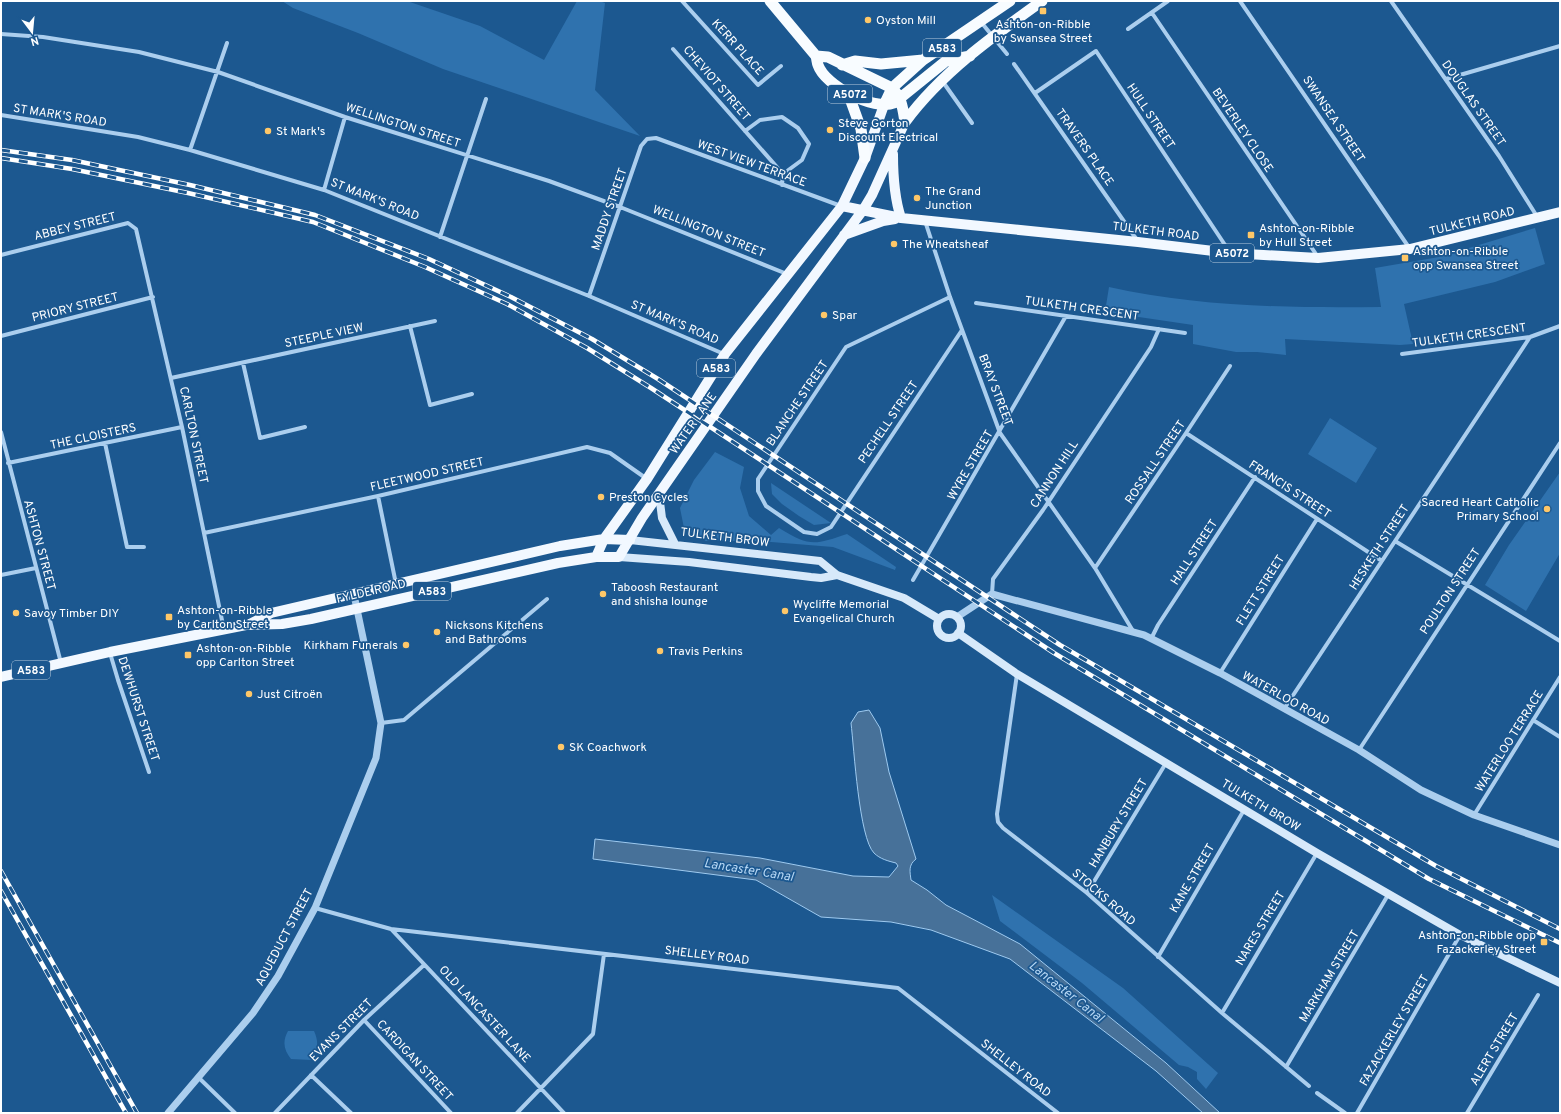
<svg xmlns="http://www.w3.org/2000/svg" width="1561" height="1114" font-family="Overpass,sans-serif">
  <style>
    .green { fill: #2f72ae }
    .water { fill: #477199; stroke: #9ecaf0 }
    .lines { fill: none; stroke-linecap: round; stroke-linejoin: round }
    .minor { stroke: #abceee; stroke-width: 4 }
    .tertiary { stroke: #abceee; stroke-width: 7 }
    .secondary { stroke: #d7e9fa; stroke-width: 8 }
    .primary { stroke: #f2f8ff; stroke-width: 10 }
    .trunk { stroke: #f8fcff; stroke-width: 11 }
    .rail-casing { stroke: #fff; stroke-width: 4.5 }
    .rail { stroke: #1c5890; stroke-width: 3; stroke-dasharray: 9; stroke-linecap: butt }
    .poi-dot { fill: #fec768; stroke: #1c5890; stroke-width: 1.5 }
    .labels { text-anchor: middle; stroke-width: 3.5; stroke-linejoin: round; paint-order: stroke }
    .shield { fill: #1c5890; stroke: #bbcdde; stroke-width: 1 }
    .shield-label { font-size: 11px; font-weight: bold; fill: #fff }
    .poi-label { font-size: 12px; fill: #fff; stroke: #1c5890; text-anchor: start }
    .street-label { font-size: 12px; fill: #fff; stroke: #1c5890 }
    .water-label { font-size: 13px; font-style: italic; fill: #b7d8f5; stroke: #1c5890 }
  </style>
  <rect width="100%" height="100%" fill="#1c5890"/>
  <!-- green -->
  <path class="green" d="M282 1H407L480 26 544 60 577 1H599L605 3 595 90 640 136 443 69 358 33 293 8Z
    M1535 228 1545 264 1495 282 1404 304 1413 344 1400 345 1285 339 1286 355 1257 352H1236L1193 344V325L1105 312 1109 287C1198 307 1290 308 1381 307L1375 268 1439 257Z
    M1330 418 1377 448 1356 483 1308 454Z
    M715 452 744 467 740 488 749 516 771 535 779 528C810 547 814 545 847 534L896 567 895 570 833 547 758 541H706L684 528 680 508 694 480Z
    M1560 472V553L1526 611 1485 585 1509 545Z
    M771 483 831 523 814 525 799 516 782 504 772 494Z
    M992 895 1123 988 1218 1073 1206 1089 1197 1079V1072L1188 1067 1179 1065 1082 983 1000 921Z
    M288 1031H314C319 1042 318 1050 311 1060L291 1059C284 1050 282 1042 288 1031Z"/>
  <!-- water -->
  <path class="water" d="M869 710 880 728 889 772 916 859C908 865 910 872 911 880L927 890 946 905 1020 944 1166 1063 1220 1113H1203L1156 1071 1010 959 931 930 891 922 821 917 756 880 593 859 595 839 760 858 853 876 889 877 898 866 896 863C888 861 880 859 874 853 859 838 854 748 851 723L858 712Z"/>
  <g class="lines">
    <!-- minor -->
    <path class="minor" d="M682 1 758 85 781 66
      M1240 1 1410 249
      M1391 1 1499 156 1538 218
      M1152 13 1318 257
      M981 22 1007 54
      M1128 29 1168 1
      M1 34 43 37 139 52 218 72 345 117 549 181 620 207 787 274
      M673 49 783 174 782 185
      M1014 64 1137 240
      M1446 79 1560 46
      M943 82 972 123
      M1035 93 1096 51 1229 251
      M1 115 138 137 190 150 324 190 589 296 724 354
      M745 131 760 120 782 117 798 128 809 144 802 160 783 174
      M190 150 227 43
      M324 190 345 117
      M925 221 950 297 1000 433 1095 568 1133 631
      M440 237 486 99
      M1 255 128 223 136 229 182 427 224 630
      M589 296 641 146 647 139 656 138 841 206
      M950 297 846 347 758 479V491L766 506 804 532 817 534 831 527 962 330
      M976 303 1185 333
      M410 326 430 405 472 394
      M1 336 153 297
      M1402 354 1530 337 1560 326
      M243 363 260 438 305 427
      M171 378 435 321
      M1 432 61 663
      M1186 433 1382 561
      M105 443 127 547H144
      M8 463 182 427
      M378 496 396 584
      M204 533 378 496 587 447 610 453 647 479
      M1395 541 1560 641
      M1095 568 1186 433 1230 366
      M1 575 36 568
      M913 580 1066 316
      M992 594 993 579 1043 510 1151 347 1159 329
      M1151 639 1158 625 1255 477
      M110 653 118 680 149 772
      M1220 673 1317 519
      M1017 674 997 814 998 822 1003 828 1087 893 1222 1013 1309 1086
      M1284 709 1530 337
      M1533 720 1560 737
      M381 723 404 720 547 599
      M1359 750 1560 443
      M1474 815 1560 677
      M1087 893 1166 763
      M315 908 391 929 898 988 1058 1113
      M391 929 564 1113
      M1158 957 1244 810
      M1222 1013 1317 853
      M364 1020 451 1113
      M1286 1067 1388 895
      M311 1075 351 1113
      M198 1077 235 1113
      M1317 1093 1345 1113
      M275 1113 364 1020 424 965
      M517 1113 593 1034 604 954
      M1357 1113 1460 935
      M1467 1113 1538 995"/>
    <!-- tertiary -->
    <path class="tertiary" d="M957 617 992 594 1144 635 1220 673 1359 750 1421 790 1474 815 1560 845
      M168 1113 253 1013 278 976 315 908 376 758 381 723 354 595"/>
    <!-- secondary -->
    <path class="secondary" d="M659 494 662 518 675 544
      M630 540 820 561 837 575 904 598 939 619
      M619 557 689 562 811 577 821 578 837 575
      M937 626a12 12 0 1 1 24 0a12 12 0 1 1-24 0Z
      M958 633 1017 674 1317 853 1460 935 1560 983"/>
    <!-- primary -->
    <path class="primary" d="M893 154C893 176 894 197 901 218
      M842 206 901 218 1138 242 1230 253 1318 258 1410 249 1560 212
      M844 235 883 221 895 219
      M596 557 604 539 647 479 725 354 842 206 865 158 884 105
      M250 624 271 613 560 546 604 539 630 540
      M1 677 110 652 246 625 282 624 311 619 558 563 596 557H619L642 518 756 354 863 210 872 195 905 122"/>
    <!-- trunk -->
    <path class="trunk" d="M770 1 816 56C817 59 817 63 818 65 825 86 874 111 894 103L946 61 970 56
      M816 56 828 57 892 88C902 97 903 110 905 122
      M842 65 855 61 881 64 923 60
      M848 93 861 129 865 158
      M884 105 892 88 923 60 1010 1
      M905 122C941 73 993 36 1042 1"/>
    <!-- rail casing -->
    <g class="rail-casing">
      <path id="rail" d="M1 150 72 160 190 185 315 215 429 259 511 297 592 339 658 379 1060 645 1436 866 1560 929
        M1 158 72 169 188 193 313 222 425 267 507 304 587 348 651 388 1054 653 1429 879 1560 943
        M1 871 137 1113
        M1 891 126 1113"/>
    </g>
    <!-- rail -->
    <use href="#rail" class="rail"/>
  </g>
  <!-- markers -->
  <g class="poi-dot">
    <rect x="1039" y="7" width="8" height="8" rx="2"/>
    <circle cx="868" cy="20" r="4"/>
    <circle cx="830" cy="130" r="4"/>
    <circle cx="268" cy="131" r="4"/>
    <circle cx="917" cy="198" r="4"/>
    <rect x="1247" y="231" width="8" height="8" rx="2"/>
    <circle cx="894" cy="244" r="4"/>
    <rect x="1401" y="254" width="8" height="8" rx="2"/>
    <circle cx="824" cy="315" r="4"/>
    <circle cx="601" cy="497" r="4"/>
    <circle cx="1547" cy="509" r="4"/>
    <circle cx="603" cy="594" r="4"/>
    <circle cx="785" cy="611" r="4"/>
    <circle cx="16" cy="613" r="4"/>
    <rect x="165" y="613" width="8" height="8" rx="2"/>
    <circle cx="437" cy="632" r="4"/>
    <circle cx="406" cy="645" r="4"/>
    <circle cx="660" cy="651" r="4"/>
    <rect x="184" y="651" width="8" height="8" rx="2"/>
    <circle cx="249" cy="694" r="4"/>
    <circle cx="561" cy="747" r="4"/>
    <rect x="1540" y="938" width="8" height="8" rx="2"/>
  </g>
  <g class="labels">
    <!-- shield labels -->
    <g class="shield">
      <rect x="923" y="39" width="38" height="18" rx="3"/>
      <rect x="828" y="85" width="44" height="18" rx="3"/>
      <rect x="1210" y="244" width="44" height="18" rx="3"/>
      <rect x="697" y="359" width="38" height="18" rx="3"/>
      <rect x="413" y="582" width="38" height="18" rx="3"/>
      <rect x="12" y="661" width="38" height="18" rx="3"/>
    </g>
    <g class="shield-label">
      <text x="942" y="52">A583</text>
      <text x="850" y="98">A5072</text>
      <text x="1232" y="257">A5072</text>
      <text x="716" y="372">A583</text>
      <text x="432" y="595">A583</text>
      <text x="31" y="674">A583</text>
    </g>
    <!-- poi labels -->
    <g class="poi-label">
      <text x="876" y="24">Oyston Mill</text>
      <text x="1043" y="28" text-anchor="middle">Ashton-on-Ribble<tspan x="1043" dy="14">by Swansea Street</tspan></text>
      <text x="838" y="127">Steve Gorton<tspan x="838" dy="14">Discount Electrical</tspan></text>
      <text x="276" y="135">St Mark's</text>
      <text x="925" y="195">The Grand<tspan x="925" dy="14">Junction</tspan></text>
      <text x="1259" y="232">Ashton-on-Ribble<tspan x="1259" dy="14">by Hull Street</tspan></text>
      <text x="902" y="248">The Wheatsheaf</text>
      <text x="1413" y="255">Ashton-on-Ribble<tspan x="1413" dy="14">opp Swansea Street</tspan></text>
      <text x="832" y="319">Spar</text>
      <text x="609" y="501">Preston Cycles</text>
      <text x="1539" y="506" text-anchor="end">Sacred Heart Catholic<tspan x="1539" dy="14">Primary School</tspan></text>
      <text x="611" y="591">Taboosh Restaurant<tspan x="611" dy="14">and shisha lounge</tspan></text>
      <text x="793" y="608">Wycliffe Memorial<tspan x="793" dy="14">Evangelical Church</tspan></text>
      <text x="177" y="614">Ashton-on-Ribble<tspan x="177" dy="14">by Carlton Street</tspan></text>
      <text x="24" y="617">Savoy Timber DIY</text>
      <text x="445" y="629">Nicksons Kitchens<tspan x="445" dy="14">and Bathrooms</tspan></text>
      <text x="398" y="649" text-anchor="end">Kirkham Funerals</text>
      <text x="196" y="652">Ashton-on-Ribble<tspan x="196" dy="14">opp Carlton Street</tspan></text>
      <text x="668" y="655">Travis Perkins</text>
      <text x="257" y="698">Just Citroën</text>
      <text x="569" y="751">SK Coachwork</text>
      <text x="1536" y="939" text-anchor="end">Ashton-on-Ribble opp<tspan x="1536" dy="14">Fazackerley Street</tspan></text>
    </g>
    <!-- street labels -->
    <g class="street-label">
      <text transform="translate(738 47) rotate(48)" y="4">KERR PLACE</text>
      <text transform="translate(717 83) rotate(49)" y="4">CHEVIOT STREET</text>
      <text transform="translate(1474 103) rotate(55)" y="4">DOUGLAS STREET</text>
      <text transform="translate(60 115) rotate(9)" y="4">ST MARK'S ROAD</text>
      <text transform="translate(1151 116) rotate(56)" y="4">HULL STREET</text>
      <text transform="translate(1334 119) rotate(56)" y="4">SWANSEA STREET</text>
      <text transform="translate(403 125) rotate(18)" y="4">WELLINGTON STREET</text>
      <text transform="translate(1243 130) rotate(56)" y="4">BEVERLEY CLOSE</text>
      <text transform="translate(1085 147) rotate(55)" y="4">TRAVERS PLACE</text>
      <text transform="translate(752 163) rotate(20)" y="4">WEST VIEW TERRACE</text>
      <text transform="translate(375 199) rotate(22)" y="4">ST MARK'S ROAD</text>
      <text transform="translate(609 209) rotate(-71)" y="4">MADDY STREET</text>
      <text transform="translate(1472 221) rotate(-14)" y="4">TULKETH ROAD</text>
      <text transform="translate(75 226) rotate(-14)" y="4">ABBEY STREET</text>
      <text transform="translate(709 231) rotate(22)" y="4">WELLINGTON STREET</text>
      <text transform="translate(1156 231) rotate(7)" y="4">TULKETH ROAD</text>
      <text transform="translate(75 307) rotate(-14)" y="4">PRIORY STREET</text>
      <text transform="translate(1082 308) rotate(8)" y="4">TULKETH CRESCENT</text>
      <text transform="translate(675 322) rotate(23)" y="4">ST MARK'S ROAD</text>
      <text transform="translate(324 335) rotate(-12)" y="4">STEEPLE VIEW</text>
      <text transform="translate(1469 335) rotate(-8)" y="4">TULKETH CRESCENT</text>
      <text transform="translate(996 390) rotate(69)" y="4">BRAY STREET</text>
      <text transform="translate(797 403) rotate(-56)" y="4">BLANCHE STREET</text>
      <text transform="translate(888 422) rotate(-56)" y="4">PECHELL STREET</text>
      <text transform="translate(693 423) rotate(-55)" y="4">WATER LANE</text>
      <text transform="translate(194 435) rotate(78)" y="4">CARLTON STREET</text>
      <text transform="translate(93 436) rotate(-12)" y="4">THE CLOISTERS</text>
      <text transform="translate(1155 462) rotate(-56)" y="4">ROSSALL STREET</text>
      <text transform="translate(970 465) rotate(-60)" y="4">WYRE STREET</text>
      <text transform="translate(427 474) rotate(-13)" y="4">FLEETWOOD STREET</text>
      <text transform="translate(1054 474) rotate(-57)" y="4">CANNON HILL</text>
      <text transform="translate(1290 489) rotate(33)" y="4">FRANCIS STREET</text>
      <text transform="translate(725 537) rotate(7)" y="4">TULKETH BROW</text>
      <text transform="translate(40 545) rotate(75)" y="4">ASHTON STREET</text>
      <text transform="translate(1379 547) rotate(-57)" y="4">HESKETH STREET</text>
      <text transform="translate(1194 552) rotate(-57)" y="4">HALL STREET</text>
      <text transform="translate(1260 590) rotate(-58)" y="4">FLETT STREET</text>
      <text transform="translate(371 591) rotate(-13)" y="4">FYLDE ROAD</text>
      <text transform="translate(1450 591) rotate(-57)" y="4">POULTON STREET</text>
      <text transform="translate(1286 698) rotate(29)" y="4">WATERLOO ROAD</text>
      <text transform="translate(139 709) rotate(72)" y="4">DEWHURST STREET</text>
      <text transform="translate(1509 741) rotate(-58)" y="4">WATERLOO TERRACE</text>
      <text transform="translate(1261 805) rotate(31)" y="4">TULKETH BROW</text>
      <text transform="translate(1118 823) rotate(-59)" y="4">HANBURY STREET</text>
      <text transform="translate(1192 878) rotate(-60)" y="4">KANE STREET</text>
      <text transform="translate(1104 897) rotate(41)" y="4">STOCKS ROAD</text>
      <text transform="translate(1260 928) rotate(-59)" y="4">NARES STREET</text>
      <text transform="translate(284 937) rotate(-62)" y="4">AQUEDUCT STREET</text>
      <text transform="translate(707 955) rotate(7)" y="4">SHELLEY ROAD</text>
      <text transform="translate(1329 976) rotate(-59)" y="4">MARKHAM STREET</text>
      <text transform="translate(485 1014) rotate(47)" y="4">OLD LANCASTER LANE</text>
      <text transform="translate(341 1030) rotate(-45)" y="4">EVANS STREET</text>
      <text transform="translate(1394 1030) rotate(-60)" y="4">FAZACKERLEY STREET</text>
      <text transform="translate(1494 1049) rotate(-59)" y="4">ALERT STREET</text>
      <text transform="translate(415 1060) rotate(47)" y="4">CARDIGAN STREET</text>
      <text transform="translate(1016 1068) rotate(38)" y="4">SHELLEY ROAD</text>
    </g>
    <!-- water labels -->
    <g class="water-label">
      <text transform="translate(749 869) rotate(9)" y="5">Lancaster Canal</text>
      <text transform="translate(1067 991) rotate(38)" y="5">Lancaster Canal</text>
    </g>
  </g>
  <!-- border -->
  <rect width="1561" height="1114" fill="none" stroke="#ffffff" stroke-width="4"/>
  <!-- north arrow -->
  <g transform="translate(32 32) rotate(164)" stroke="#1c5890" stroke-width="3" paint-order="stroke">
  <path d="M0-3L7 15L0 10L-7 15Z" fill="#ffffff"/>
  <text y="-6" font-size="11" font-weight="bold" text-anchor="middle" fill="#ffffff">N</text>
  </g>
</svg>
